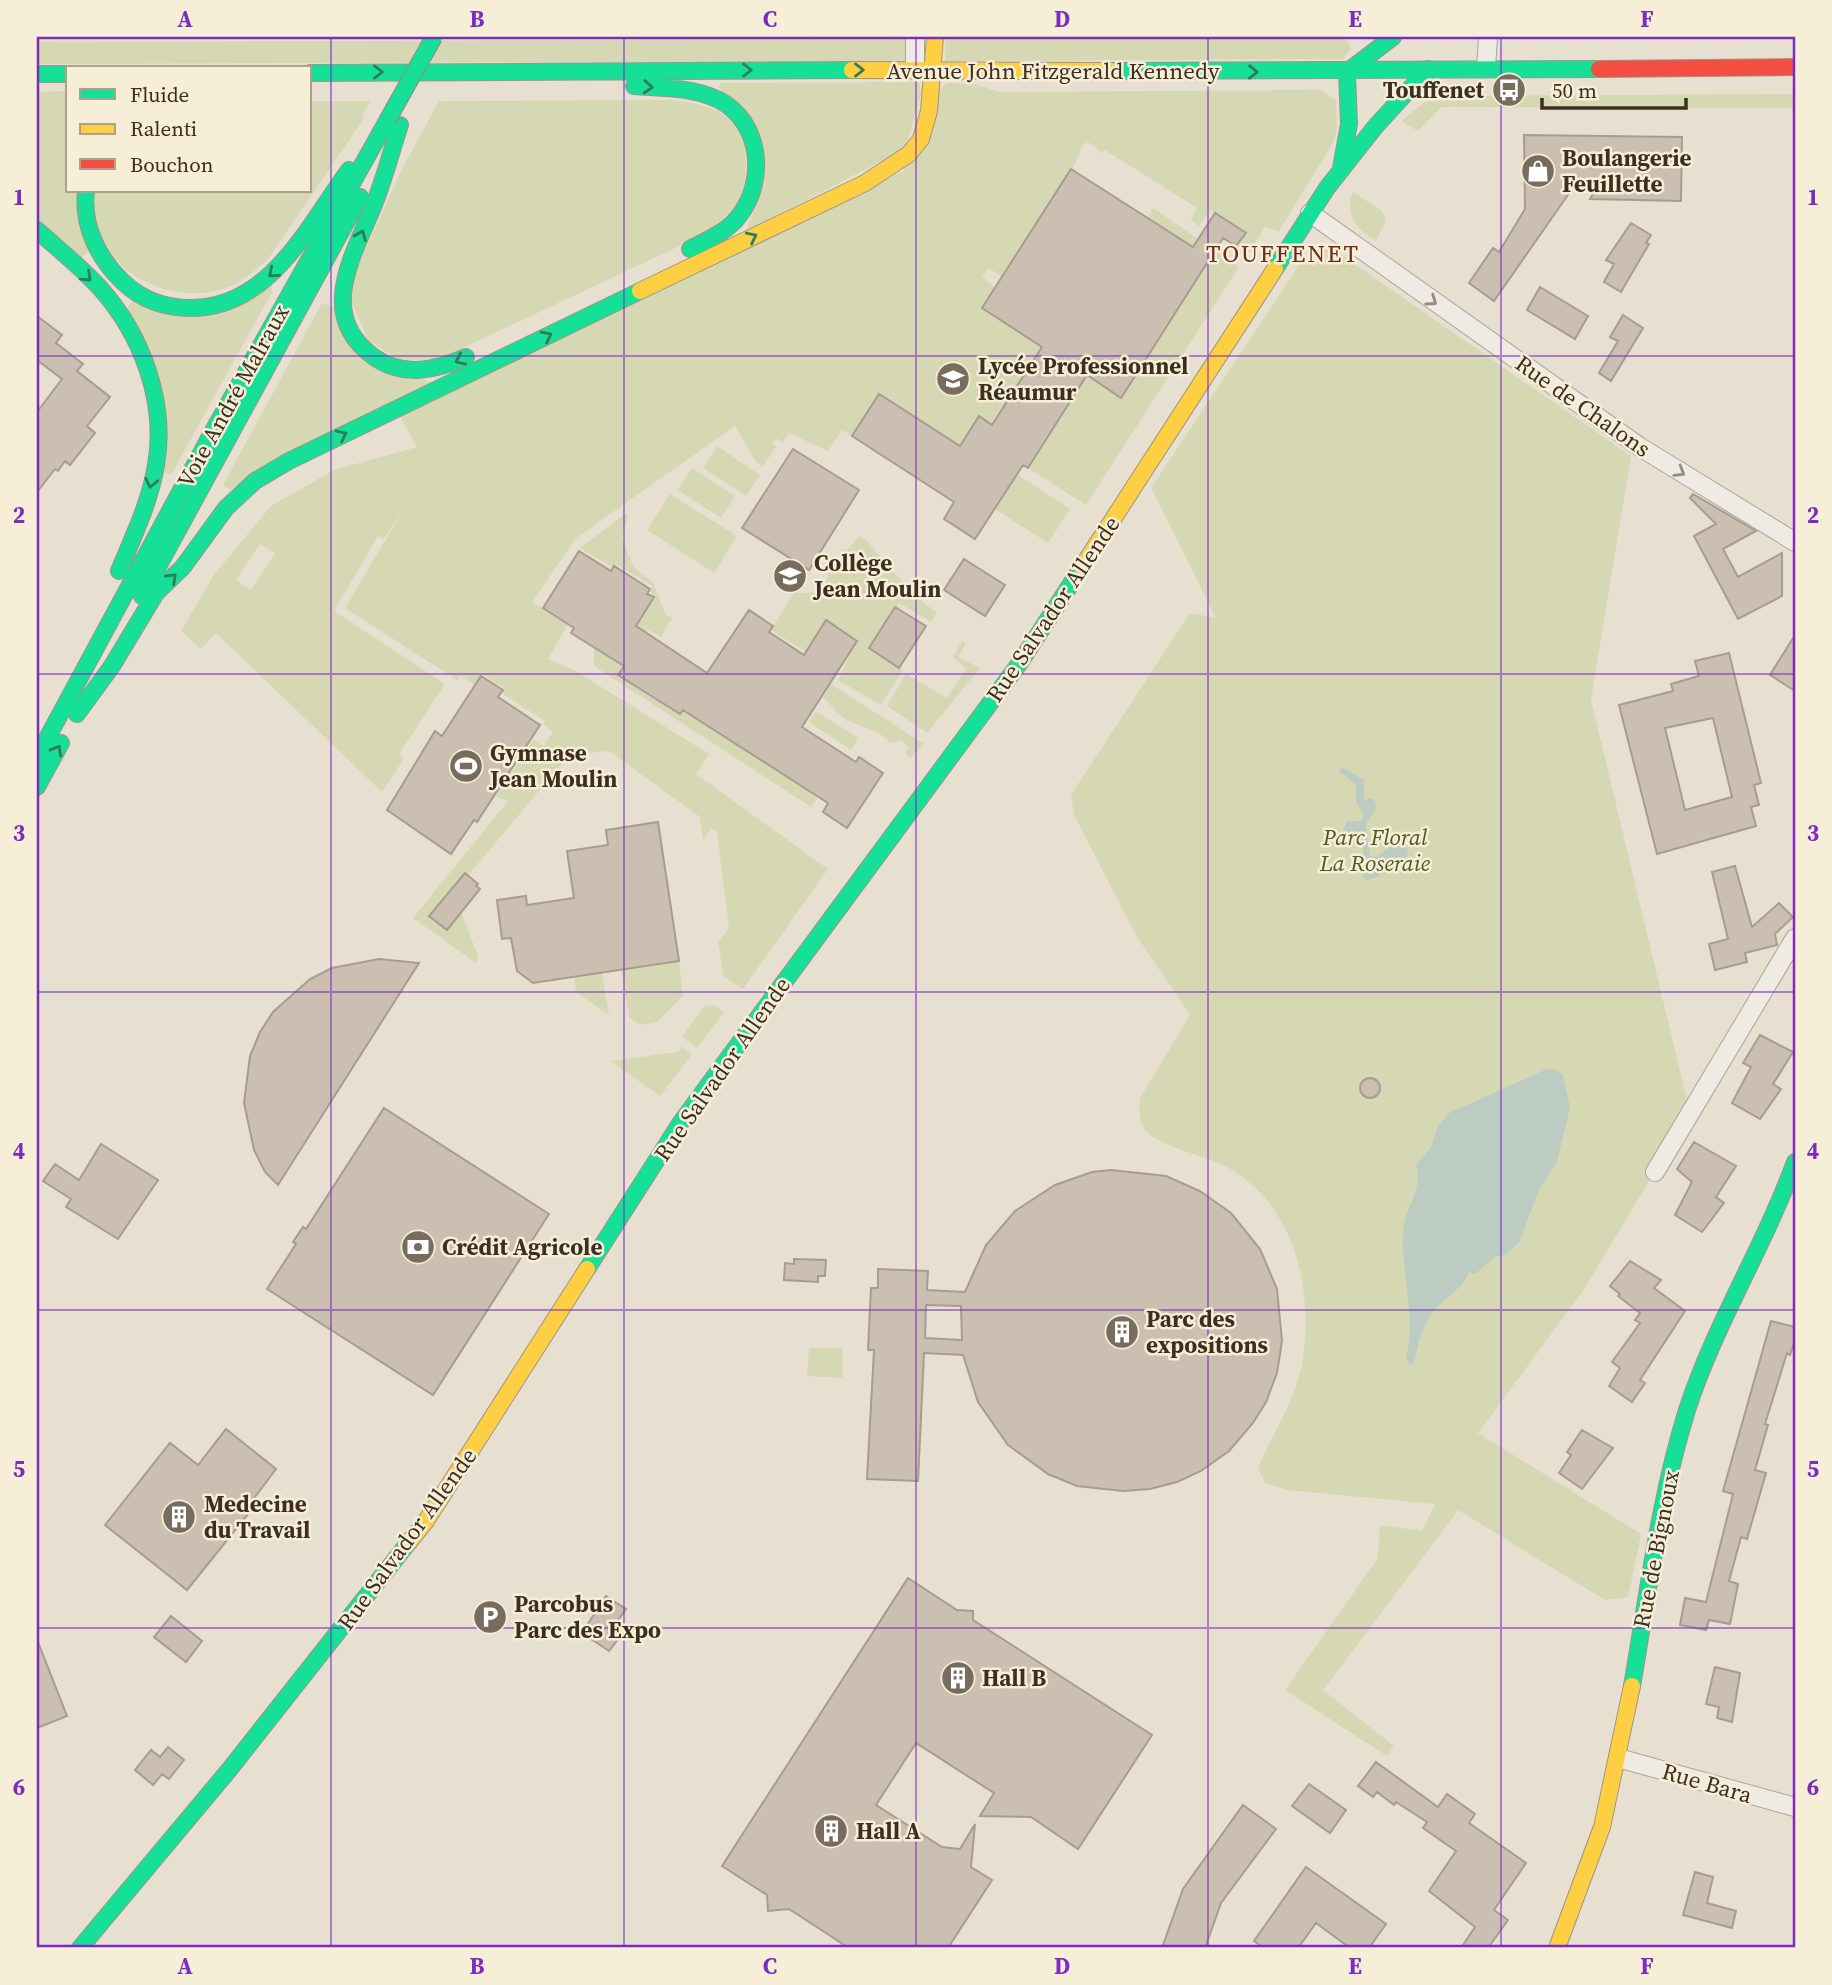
<svg xmlns="http://www.w3.org/2000/svg" width="1832" height="1985" font-family="'Source Serif 4',serif">
  <style>
    .green { fill: #d6d7b3; fill-rule: evenodd }
    .water { fill: #bcccc2 }
    .building { fill: #cbbfb2; stroke: #a89c90; stroke-width: 2; fill-rule: evenodd }
    .lines { fill: none; stroke-linecap: round; stroke-linejoin: round }
    .street-casing { stroke: #ada599; stroke-width: 20 }
    .fast-casing { stroke: #9c958a; stroke-width: 18 }
    .slow-casing { stroke: #9c958a; stroke-width: 18 }
    .jam-casing { stroke: #9c958a; stroke-width: 18 }
    .street { stroke: #efebe3; stroke-width: 18 }
    .fast { stroke: #16e098; stroke-width: 16 }
    .slow { stroke: #ffcf43; stroke-width: 16 }
    .jam { stroke: #f24e42; stroke-width: 16 }
    .fast-bridge-casing { stroke: #928b80; stroke-width: 18; stroke-linecap: butt }
    .fast-bridge { stroke: #16e098; stroke-width: 16 }
    .oneway { stroke: #2b7e56 }
    .oneway2 { stroke: #968c82 }
    .grid { fill: none; stroke: #7b2cbf; stroke-width: 2; stroke-opacity: 0.55 }
    .labels { text-anchor: middle; stroke-width: 5; stroke-linejoin: round; paint-order: stroke }
    .street-label { font-size: 23px; fill: #3d2e20; stroke: #f7eed8 }
    .poi-label { font-size: 23px; font-weight: bold; fill: #3d2e20; stroke: #f7eed8; text-anchor: start }
    .park-label { font-size: 23px; font-style: italic; fill: #4d5a26; stroke: #f7eed8 }
    .neighbourhood-label { font-size: 24px; letter-spacing: 2px; fill: #6b2e1e; stroke: #f7eed8 }
    .neatline { fill: none; stroke: #7b2cbf; stroke-width: 2.5 }
    .grid-label { font-size: 23px; text-anchor: middle; font-weight: bold; fill: #7b2cbf }
  </style>
  <rect width="100%" height="100%" fill="#e7e0d1"/>
  <!-- green -->
  <path class="green" d="M1340 37 1349 42 1351 49 1343 59 945 61V39Z
    M904 39H907L908 61 37 64V42Z
    M918 82 922 91 905 149 746 231 765 181 719 87 721 83Z
    M947 83 974 84 1000 92 1321 90 1336 100 1337 128 1333 143 1279 231 1265 227 1246 257 1234 250 1245 232 1211 210 1199 226 1191 220 1197 208 1105 150 1102 153 1088 142 1082 146 1074 166 1002 277 989 268 982 277 995 287 982 308 1042 347 992 425 978 417 960 446 879 395 852 436 842 430 828 451 789 433 782 443 776 438 772 444 776 447 763 466 756 462 735 426 576 538 532 602 568 624 548 659 574 670 709 754 696 774 828 869 743 989 724 977 718 942 729 928 717 832 711 828 703 840 700 817 609 751 569 755 466 878 462 876 430 916 461 912 478 956 476 963 413 918 508 801 496 796 533 740 543 746 553 732 543 724 545 721 502 693 505 688 482 674 474 685 460 675 457 680 345 608 406 506 384 539 378 536 334 611 445 684 399 754 404 759 382 792 216 633 201 649 181 631 213 576 271 506 334 470 417 447 399 414 904 171 942 87ZM260 544 275 553 251 590 236 580Z
    M68 91V191H77L88 252 81 259 37 219V92Z
    M1795 94V108L1442 107 1418 131 1401 121 1425 102 1451 96Z
    M674 100C692 103 710 105 725 116 751 134 752 181 735 205 728 216 713 226 703 235L437 360H399L368 340 352 303 355 273 402 169 439 101Z
    M310 101H370L362 116 365 117 268 259C255 271 240 284 223 289 176 303 119 281 100 234 95 222 95 204 94 191H310Z
    M1353 192 1382 211 1386 221 1376 241C1357 231 1344 213 1353 192Z
    M1153 208 1239 267 1086 505 1028 468 1087 375 1121 397 1210 259 1147 218Z
    M1321 249 1337 252 1631 456 1591 700 1690 1113 1583 1291 1478 1433 1641 1534 1628 1597 1605 1600 1458 1510 1323 1690 1394 1746 1387 1756 1285 1690 1378 1558 1380 1525 1422 1531 1435 1504 1287 1490 1265 1483 1258 1468C1273 1431 1297 1399 1303 1359 1313 1287 1295 1205 1227 1167 1208 1157 1161 1146 1148 1133 1138 1123 1139 1110 1140 1098L1190 1015 1136 935 1075 817 1071 795 1190 613 1216 618 1151 488 1301 262Z
    M272 284V292L171 475 162 471 127 308 135 299 158 308Z
    M322 303 335 307 339 328 430 383 230 490 223 485Z
    M717 446 760 475 746 496 703 468Z
    M692 468 735 496 721 518 678 490Z
    M1017 474 1070 509 1048 543 995 509Z
    M670 494 737 536 714 573 647 530Z
    M626 513 628 515 622 538 633 566 653 583 666 615 672 618 661 637 648 630 619 675 679 714 683 710 818 797 811 807 594 666V648L609 657 639 610 645 613 655 596 651 593 652 586 616 564 612 567 580 548Z
    M859 537 865 539 913 594 937 613 931 622 899 603 869 647 903 670 881 705 838 680 857 640 826 620 806 652 771 630 794 592C812 597 828 588 829 569Z
    M962 641 966 644 958 657 980 668 927 733 887 706 906 674 947 698 966 669 953 657Z
    M831 684 924 744 910 758 905 752 909 747 901 740 890 743C879 729 862 728 847 720 838 715 830 704 823 697Z
    M816 711 858 738 851 750 809 722Z
    M679 961 683 996 657 1022 639 1025 629 1017 621 970Z
    M602 973 609 1015 576 992 574 977Z
    M714 1005 724 1013 697 1048 682 1037 704 1006Z
    M682 1047 692 1054 660 1096 611 1061 677 1052Z
    M809 1348H843L842 1378 807 1376Z"/>
  <!-- water -->
  <path class="water" d="M1342 767 1364 780V801L1371 798 1375 801 1376 808 1366 824 1370 856 1377 857 1396 842 1407 848 1408 855C1401 864 1378 879 1366 880L1356 868 1363 857V844L1349 845 1342 835 1347 821H1361L1364 814 1356 802V785L1339 771Z
    M1547 1069 1556 1070 1563 1075 1570 1108 1557 1162 1538 1192 1520 1241 1507 1254 1495 1257 1475 1274 1469 1272C1463 1289 1444 1298 1433 1312 1421 1327 1418 1346 1414 1363L1410 1365 1406 1358C1417 1317 1401 1275 1403 1233 1404 1209 1424 1188 1416 1165L1431 1147 1437 1128 1449 1113Z"/>
  <!-- building -->
  <path class="building" d="M1524 135 1682 137 1681 201 1590 199 1596 189 1579 179 1494 301 1469 283 1493 248 1499 252 1525 209Z
    M1071 169 1193 247 1215 213 1246 233 1236 246 1223 238 1121 398 1087 375 1028 468 1023 465 975 539 944 519 954 502 852 436 879 394 960 446 979 416 992 425 1042 347 982 308Z
    M1631 223 1651 235 1646 243 1649 244 1621 292 1604 282 1614 264 1606 260Z
    M1540 287 1588 316 1575 339 1527 310Z
    M1623 315 1643 328 1611 381 1599 373 1618 341 1610 337Z
    M37 316 62 335 56 343 83 364 77 371 110 397 87 426 95 433 70 465 65 461 58 471 55 469 37 492V412L62 379 37 360Z
    M793 449 859 490 809 570 742 528Z
    M1693 494 1756 531 1723 549 1738 577 1782 553V596L1738 619 1694 536 1716 524 1690 498Z
    M579 551 611 571 614 566 650 589 647 594 654 597 636 626 707 673 749 610 773 626 769 632 804 655 826 620 857 641 802 727 856 762 859 757 883 773 847 828 823 812 828 803 683 710 680 714 618 675 624 666 571 633 574 628 543 608Z
    M964 559 1005 585 985 616 944 590Z
    M895 607 926 626 899 668 869 648Z
    M1795 635V691L1770 675Z
    M1729 653 1761 783 1754 785 1759 805 1751 807 1756 826 1657 854 1619 705 1673 691 1671 684 1699 676 1695 661ZM1713 718 1732 797 1685 810 1665 728Z
    M481 676 503 690 498 697 540 725 477 822 474 820 451 854 387 810 435 731 442 736Z
    M658 822 679 961 533 983 517 971 511 938 502 939 497 900 526 896 527 905 574 898 567 851 608 845 606 830Z
    M1735 866 1752 927 1779 903 1793 917 1775 934 1777 945 1745 953 1747 962 1715 970 1709 944 1728 939 1712 872Z
    M465 873 478 884 476 886 480 889 447 930 429 916Z
    M379 959 419 963 278 1185 265 1172 254 1150 244 1103 250 1056 260 1032 273 1012 310 979 332 968Z
    M1760 1035 1793 1052 1773 1084 1781 1089 1760 1119 1732 1103 1751 1067 1743 1063Z
    M1360 1088a10 10 0 1 1 20 0a10 10 0 1 1-20 0Z
    M384 1108 549 1214 433 1395 267 1289 296 1244 293 1242 303 1227 306 1229Z
    M1694 1142 1736 1166 1716 1197 1724 1203 1702 1232 1675 1215 1692 1182 1677 1169Z
    M101 1144 158 1180 118 1239 66 1207 71 1199 43 1181 55 1164 79 1180Z
    M1111 1170 1166 1176 1200 1191 1231 1213 1260 1249 1277 1289 1282 1341 1277 1373 1266 1402 1253 1423 1229 1451 1201 1471 1177 1482 1150 1489 1123 1491 1077 1486 1048 1474 1008 1445 978 1402 963 1355 924 1353 918 1481 867 1479 874 1350H868L871 1288H878V1269L928 1271 927 1290 965 1292 986 1245 1015 1211 1055 1185 1092 1172ZM926 1305 961 1306 962 1340 925 1338Z
    M794 1259 826 1260 825 1276H818V1282L784 1280 785 1263 794 1264Z
    M1630 1261 1661 1280 1654 1288 1685 1311 1640 1380 1645 1383 1632 1402 1609 1386 1620 1368 1612 1362 1640 1323 1635 1320 1640 1313 1618 1296 1620 1294 1610 1286Z
    M1771 1321 1795 1327V1340L1790 1355 1787 1353 1765 1424 1768 1425 1755 1470 1766 1473 1747 1539 1741 1537 1729 1581 1738 1584 1730 1624 1709 1620 1706 1630 1680 1625 1685 1598 1706 1602 1733 1494 1723 1491Z
    M226 1429 276 1469 249 1505 253 1508 187 1590 105 1525 170 1443 198 1465Z
    M1582 1430 1613 1448 1582 1489 1559 1473 1571 1455 1567 1452Z
    M908 1578 957 1610 973 1611V1620L1152 1735 1078 1849 1031 1817 980 1816 994 1793 916 1743 876 1805 942 1847 960 1849 975 1824 971 1867 992 1880 948 1948H849L789 1909 768 1911 767 1895 722 1866Z
    M606 1596 626 1609 610 1632 619 1638 609 1651 582 1633Z
    M171 1616 202 1641 186 1662 154 1637Z
    M38 1642 67 1716 37 1728V1643Z
    M1715 1667 1740 1673 1732 1722 1717 1718 1719 1707 1706 1704Z
    M168 1747 184 1760 169 1779 162 1774 153 1785 135 1770 151 1750 160 1757Z
    M1376 1762 1438 1807 1447 1794 1475 1814 1469 1823 1526 1863 1494 1910 1508 1920 1488 1948H1461L1475 1927 1429 1891 1456 1851 1423 1828 1427 1822 1396 1802 1394 1805 1377 1792 1373 1797 1358 1786Z
    M1309 1784 1346 1810 1330 1833 1292 1806Z
    M1243 1805 1276 1829 1221 1903 1205 1948H1162L1183 1889Z
    M1306 1867 1386 1924 1369 1948H1350L1316 1923 1298 1948H1264L1254 1941Z
    M1695 1872 1713 1877 1707 1903 1736 1911 1732 1928 1683 1915Z"/>
  <g class="lines">
    <!-- street casing -->
    <g class="street-casing">
      <path id="street" d="M915 37V70
        M1486 68 1488 37
        M1310 213 1640 447 1795 542
        M1655 1172 1795 938
        M1618 1758 1795 1807"/>
    </g>
    <!-- fast casing -->
    <g class="fast-casing">
      <path id="fast" d="M1111 71 1599 69
        M1347 72 1393 37
        M310 73 852 70
        M37 74H68
        M634 86C662 88 693 87 719 100 761 122 767 180 739 216 727 232 707 240 690 249
        M400 125C391 152 384 180 373 207 353 256 316 316 374 357 404 378 436 370 466 357
        M1341 168 1349 124 1347 72
        M86 191C82 226 98 258 123 282 142 300 165 308 191 308 270 308 308 226 349 170
        M37 230C58 249 81 267 100 288 142 335 167 402 156 465 150 502 133 537 119 571
        M1275 269 1327 188 1375 127 1428 69
        M142 596 360 197
        M77 714 112 666 156 593 183 567 226 508 255 481 289 461 640 291
        M37 757 213 431 387 121
        M37 787 61 743
        M587 1269 681 1122 1019 664 1082 567
        M1632 1686C1648 1594 1659 1500 1687 1410 1715 1324 1764 1247 1795 1162
        M80 1948 229 1770 409 1542"/>
    </g>
    <!-- slow casing -->
    <g class="slow-casing">
      <path id="slow" d="M852 70 1111 71
        M640 291 865 183 909 154 921 139 929 111 935 37
        M1082 567 1275 269
        M409 1542 426 1521 587 1269
        M1557 1948 1602 1827 1632 1686"/>
    </g>
    <!-- jam casing -->
    <g class="jam-casing">
      <path id="jam" d="M1599 69 1795 67"/>
    </g>
    <!-- street -->
    <use href="#street" class="street"/>
    <!-- fast -->
    <use href="#fast" class="fast"/>
    <!-- slow -->
    <use href="#slow" class="slow"/>
    <!-- jam -->
    <use href="#jam" class="jam"/>
    <!-- fast-bridge casing -->
    <g class="fast-bridge-casing">
      <path id="fast-bridge" d="M387 121 434 37"/>
    </g>
    <!-- fast-bridge -->
    <use href="#fast-bridge" class="fast-bridge"/>
  </g>
  <!-- one-way arrows -->
  <defs><path id="oneway-chevron" d="M-2-3.5L2.5 0L-2 3.5" fill="none" stroke-width="1.6" stroke-linecap="round" stroke-linejoin="round" transform="scale(1.75)"/></defs>
  <g class="oneway">
    <use href="#oneway-chevron" transform="translate(747 70)"/>
    <use href="#oneway-chevron" transform="translate(859 70)"/>
    <use href="#oneway-chevron" transform="translate(378 72)"/>
    <use href="#oneway-chevron" transform="translate(1253 72) rotate(1)"/>
    <use href="#oneway-chevron" transform="translate(648 87) rotate(4)"/>
    <use href="#oneway-chevron" transform="translate(361 235) rotate(-68)"/>
    <use href="#oneway-chevron" transform="translate(752 237) rotate(-26)"/>
    <use href="#oneway-chevron" transform="translate(273 273) rotate(139)"/>
    <use href="#oneway-chevron" transform="translate(87 277) rotate(43)"/>
    <use href="#oneway-chevron" transform="translate(547 336) rotate(-26)"/>
    <use href="#oneway-chevron" transform="translate(460 360) rotate(155)"/>
    <use href="#oneway-chevron" transform="translate(342 435) rotate(-26)"/>
    <use href="#oneway-chevron" transform="translate(151 483) rotate(102)"/>
    <use href="#oneway-chevron" transform="translate(172 578) rotate(-44)"/>
    <use href="#oneway-chevron" transform="translate(57 750) rotate(-61)"/>
  </g>
  <g class="oneway2">
    <use href="#oneway-chevron" transform="translate(1432 301) rotate(35)"/>
    <use href="#oneway-chevron" transform="translate(1680 472) rotate(31)"/>
  </g>
  <!-- grid -->
  <path class="grid" d="M331 37V1948M624 37V1948M916 37V1948M1208 37V1948M1501 37V1948M37 356H1795M37 674H1795M37 992H1795M37 1310H1795M37 1628H1795"/>
  <!-- icons -->
  <defs>
    <g id="bus-disc" transform="scale(1.75)"><circle r="9.5" fill="#786c5e" stroke="#f7eed8"/><path d="M-5-6H5V4H4V6H2V4H-2V6H-4V4H-5ZM-3.5-4V0h7V-4ZM-3.5 1.2v1.5H-2V1.2ZM2 1.2v1.5H3.5V1.2Z" fill="#fff"/></g>
    <g id="shop-disc" transform="scale(1.75)"><circle r="9.5" fill="#786c5e" stroke="#f7eed8"/><path d="M-5-2.5h2.3a2.7 3.5 0 0 1 5.4 0H5L5.5 6h-11ZM-1.5-2.5h3a1.5 2.3 0 0 0-3 0Z" fill="#fff"/></g>
    <g id="school-disc" transform="scale(1.75)"><circle r="9.5" fill="#786c5e" stroke="#f7eed8"/><path d="M0-5L7-2L0 1L-7-2ZM-4 1L0 2.5L4 1V4Q0 6-4 4Z" fill="#fff"/></g>
    <g id="stadium-disc" transform="scale(1.75)"><circle r="9.5" fill="#786c5e" stroke="#f7eed8"/><path d="M0-5a6.5 5 0 1 0 0 10a6.5 5 0 1 0 0-10ZM-3.5-1.8h7v3.6h-7Z" fill="#fff"/></g>
    <g id="bank-disc" transform="scale(1.75)"><circle r="9.5" fill="#786c5e" stroke="#f7eed8"/><path d="M-6-4H6V4H-6ZM0-2.3a2.3 2.3 0 1 0 0 4.6a2.3 2.3 0 1 0 0-4.6Z" fill="#fff"/></g>
    <g id="building-disc" transform="scale(1.75)"><circle r="9.5" fill="#786c5e" stroke="#f7eed8"/><path d="M-4-6H4V6H1V3H-1V6H-4ZM-2.5-4.3h1.7v1.8h-1.7ZM.8-4.3h1.7v1.8H.8ZM-2.5-1h1.7V.8h-1.7ZM.8-1h1.7V.8H.8Z" fill="#fff"/></g>
    <g id="parking-disc" transform="scale(1.75)"><circle r="9.5" fill="#786c5e" stroke="#f7eed8"/><path d="M-3.5-5.5H1a3.5 3.5 0 0 1 0 7H-1V5.5H-3.5ZM-1-3.4V-.6H.8a1.4 1.4 0 0 0 0-2.8Z" fill="#fff"/></g>
  </defs>
  <g fill-rule="evenodd">
    <use href="#bus-disc" x="1509" y="90"/>
    <use href="#shop-disc" x="1538" y="171"/>
    <use href="#school-disc" x="953" y="379"/>
    <use href="#school-disc" x="790" y="576"/>
    <use href="#stadium-disc" x="466" y="766"/>
    <use href="#bank-disc" x="418" y="1247"/>
    <use href="#building-disc" x="1122" y="1332"/>
    <use href="#building-disc" x="179" y="1517"/>
    <use href="#parking-disc" x="490" y="1617"/>
    <use href="#building-disc" x="958" y="1678"/>
    <use href="#building-disc" x="831" y="1831"/>
  </g>
  <g class="labels">
    <!-- street labels -->
    <g class="street-label">
      <text x="1053" y="79">Avenue John Fitzgerald Kennedy</text>
      <text transform="translate(233 396) rotate(-61)" y="8">Voie André Malraux</text>
      <text transform="translate(1583 406) rotate(35)" y="8">Rue de Chalons</text>
      <text transform="translate(1053 609) rotate(-56)" y="8">Rue Salvador Allende</text>
      <text transform="translate(722 1069) rotate(-55)" y="8">Rue Salvador Allende</text>
      <text transform="translate(407 1539) rotate(-54)" y="8">Rue Salvador Allende</text>
      <text transform="translate(1656 1549) rotate(-79)" y="8">Rue de Bignoux</text>
      <text transform="translate(1707 1783) rotate(16)" y="8">Rue Bara</text>
    </g>
    <!-- poi labels -->
    <g class="poi-label">
      <text x="1484" y="98" text-anchor="end">Touffenet</text>
      <text x="1562" y="166">Boulangerie<tspan x="1562" dy="26">Feuillette</tspan></text>
      <text x="978" y="374">Lycée Professionnel<tspan x="978" dy="26">Réaumur</tspan></text>
      <text x="814" y="571">Collège<tspan x="814" dy="26">Jean Moulin</tspan></text>
      <text x="490" y="761">Gymnase<tspan x="490" dy="26">Jean Moulin</tspan></text>
      <text x="442" y="1255">Crédit Agricole</text>
      <text x="1146" y="1327">Parc des<tspan x="1146" dy="26">expositions</tspan></text>
      <text x="204" y="1512">Medecine<tspan x="204" dy="26">du Travail</tspan></text>
      <text x="514" y="1612">Parcobus<tspan x="514" dy="26">Parc des Expo</tspan></text>
      <text x="982" y="1686">Hall B</text>
      <text x="856" y="1839">Hall A</text>
    </g>
    <!-- park labels -->
    <g class="park-label">
      <text x="1375" y="845">Parc Floral<tspan x="1375" dy="26">La Roseraie</tspan></text>
    </g>
    <!-- neighbourhood labels -->
    <g class="neighbourhood-label">
      <text x="1283" y="262">TOUFFENET</text>
    </g>
  </g>
  <!-- border -->
  <rect width="1832" height="1985" fill="none" stroke="#f7eed8" stroke-width="77"/>
  <!-- legend -->
  <rect x="66" y="66" width="245" height="126" fill="#f7eed8" stroke="#ada18e" stroke-width="2"/>
  <rect x="80" y="89" width="35" height="10" fill="#16e098" stroke="#ada18e" stroke-width="2"/>
  <text x="130" y="102" font-size="21" fill="#3d2e20">Fluide</text>
  <rect x="80" y="124" width="35" height="10" fill="#ffcf43" stroke="#ada18e" stroke-width="2"/>
  <text x="130" y="136" font-size="21" fill="#3d2e20">Ralenti</text>
  <rect x="80" y="159" width="35" height="10" fill="#f24e42" stroke="#ada18e" stroke-width="2"/>
  <text x="130" y="172" font-size="21" fill="#3d2e20">Bouchon</text>
  <!-- scale -->
  <path d="M1542 98v10h144v-10" fill="none" stroke="#3d2e20" stroke-width="3.5"/>
  <text x="1552" y="98" font-size="21" fill="#3d2e20" stroke="#f7eed8" stroke-width="5" paint-order="stroke">50 m</text>
  <rect x="38" y="38" width="1756" height="1908" class="neatline"/>
  <g class="grid-label">
    <text x="185" y="27">A</text>
    <text x="477" y="27">B</text>
    <text x="770" y="27">C</text>
    <text x="1062" y="27">D</text>
    <text x="1355" y="27">E</text>
    <text x="1647" y="27">F</text>
    <text x="19" y="205">1</text>
    <text x="1813" y="205">1</text>
    <text x="19" y="523">2</text>
    <text x="1813" y="523">2</text>
    <text x="19" y="841">3</text>
    <text x="1813" y="841">3</text>
    <text x="19" y="1159">4</text>
    <text x="1813" y="1159">4</text>
    <text x="19" y="1477">5</text>
    <text x="1813" y="1477">5</text>
    <text x="19" y="1795">6</text>
    <text x="1813" y="1795">6</text>
    <text x="185" y="1974">A</text>
    <text x="477" y="1974">B</text>
    <text x="770" y="1974">C</text>
    <text x="1062" y="1974">D</text>
    <text x="1355" y="1974">E</text>
    <text x="1647" y="1974">F</text>
  </g>
</svg>
